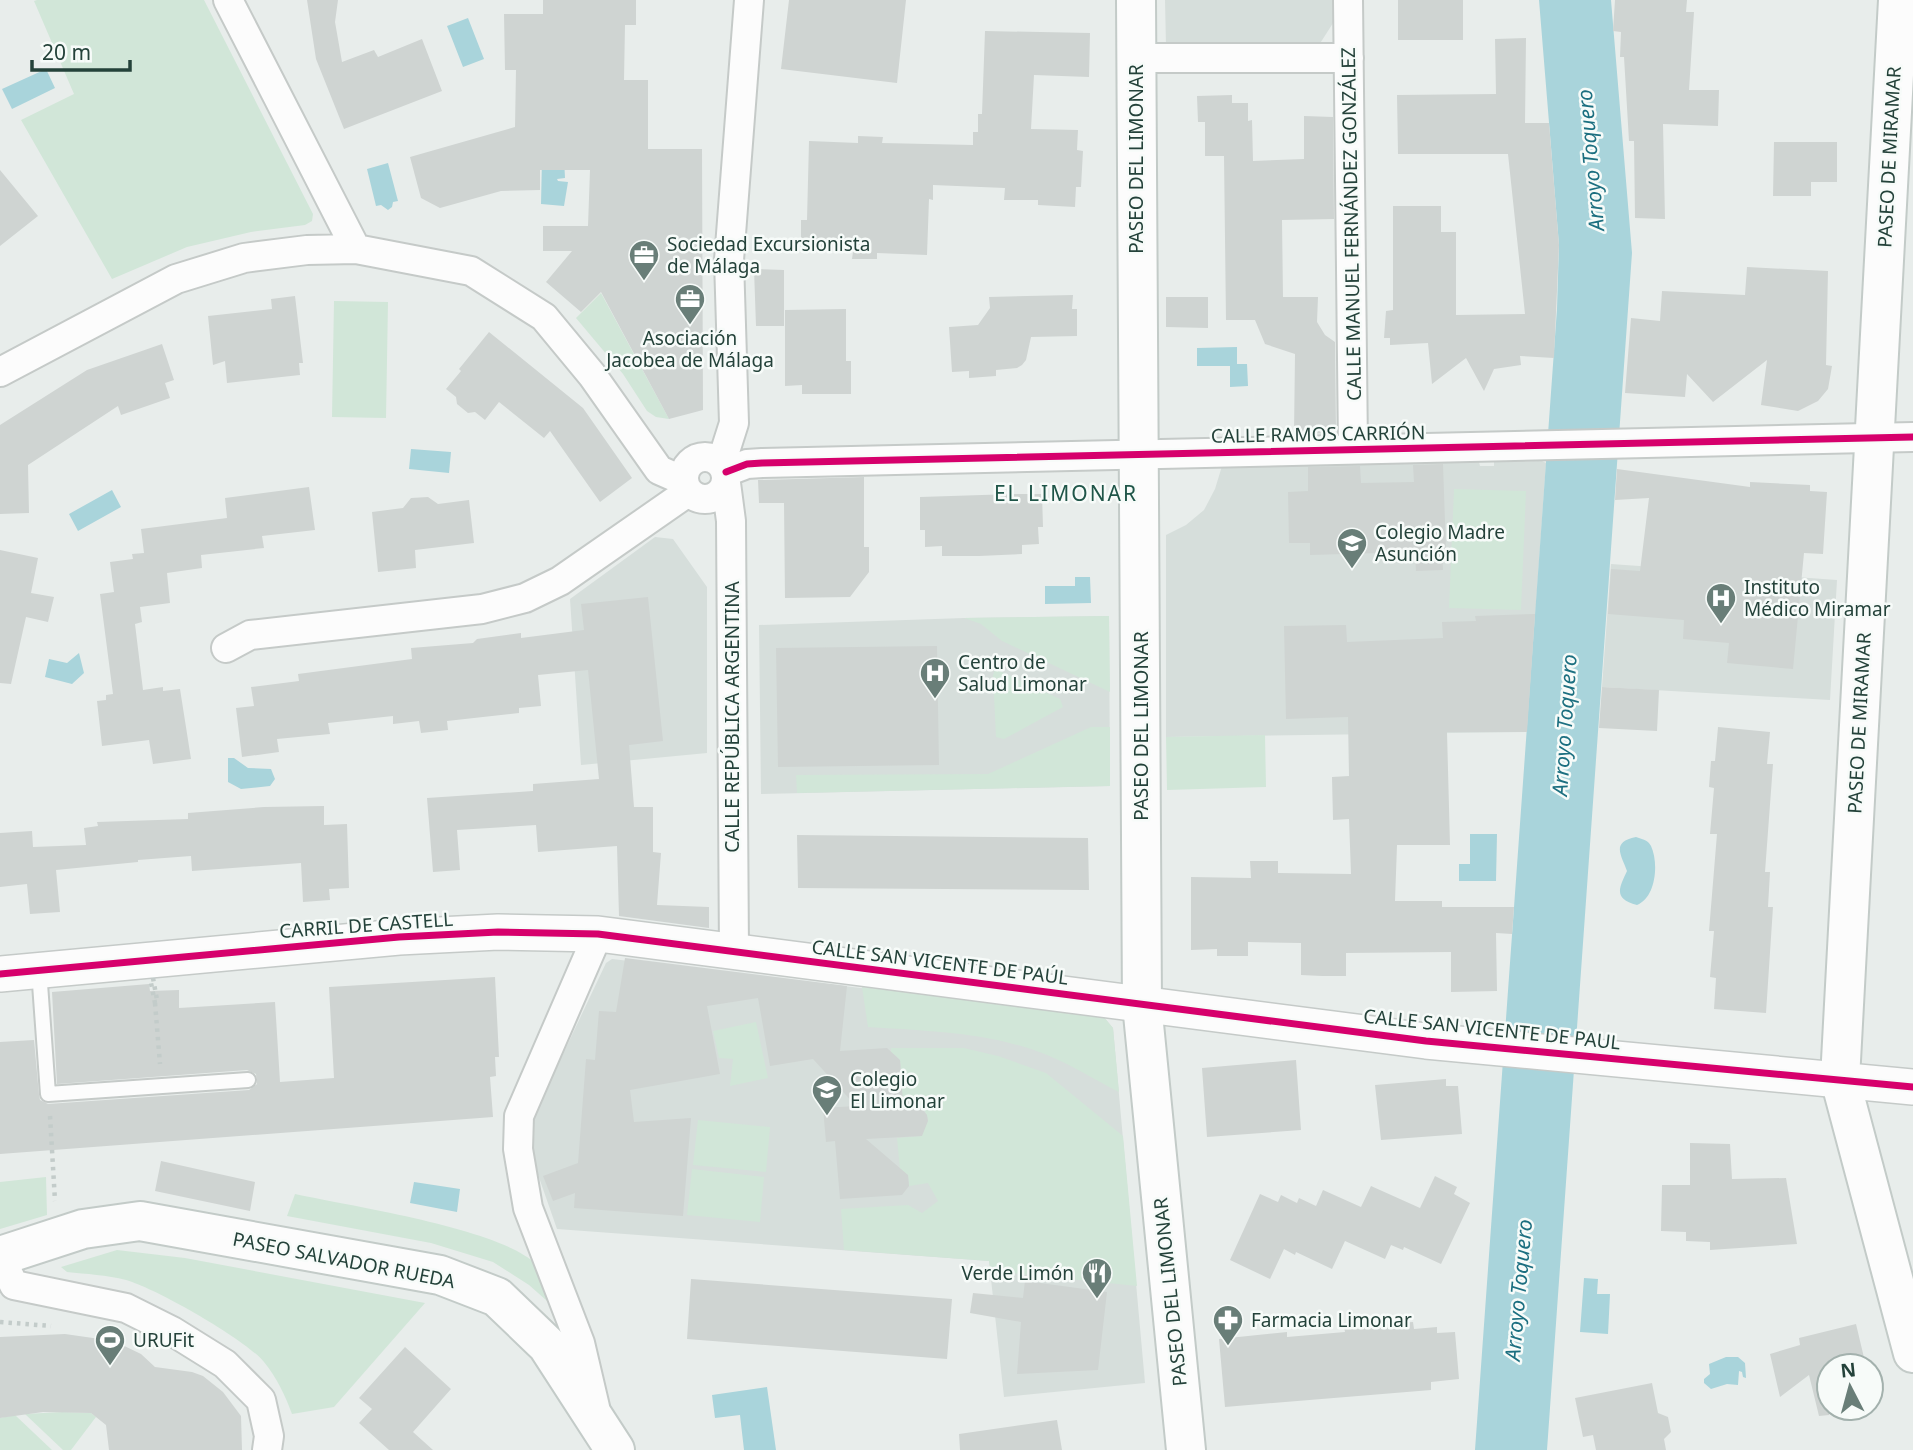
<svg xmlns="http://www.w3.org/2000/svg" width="1913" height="1450" font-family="'Noto Sans',sans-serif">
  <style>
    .built { fill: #d6dedb }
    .green { fill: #d1e6d8 }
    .water { fill: #a9d4db }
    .building { fill: #cfd4d2 }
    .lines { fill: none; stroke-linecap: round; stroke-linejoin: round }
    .service-casing { stroke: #c5cac8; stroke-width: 18 }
    .minor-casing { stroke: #c5cac8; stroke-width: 32 }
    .tertiary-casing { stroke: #c5cac8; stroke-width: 38 }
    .secondary-casing { stroke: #c3cbc8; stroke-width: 42 }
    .path { stroke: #c3ccca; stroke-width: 4.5; stroke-dasharray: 3.5 5; stroke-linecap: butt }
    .service { stroke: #fcfcfc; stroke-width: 14 }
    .minor { stroke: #fcfcfc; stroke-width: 28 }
    .tertiary { stroke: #fcfcfc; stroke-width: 35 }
    .secondary { stroke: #fcfcfc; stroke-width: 38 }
    .cycleway-casing { stroke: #f7fbf9; stroke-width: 11 }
    .cycleway { stroke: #d6006c; stroke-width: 7 }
    .labels { text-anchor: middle; stroke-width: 5; stroke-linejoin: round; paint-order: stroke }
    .street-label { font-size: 19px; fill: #24423a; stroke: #f7fbf9 }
    .poi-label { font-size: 19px; fill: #24423a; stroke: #f7fbf9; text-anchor: start }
    .water-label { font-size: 21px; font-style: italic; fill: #1c6f80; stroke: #f7fbf9 }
    .neighbourhood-label { font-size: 21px; letter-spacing: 2px; fill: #1f5548; stroke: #f7fbf9 }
  </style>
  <rect width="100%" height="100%" fill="#e8edeb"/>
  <!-- built -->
  <path class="built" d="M1165 0H1335V20L1319 45 1166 46Z
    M1542 461 1546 463 1527 732 1166 737V535L1186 525 1204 510 1215 489 1222 466 1443 462H1479L1480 466H1494V462Z
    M655 537 673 539 707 587V753L581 765 570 599Z
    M1611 564 1837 580 1830 700 1602 687Z
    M1109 616 1110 786 761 794 759 625 964 618Z
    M612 959 1103 1016 1113 1028 1145 1383 1004 1397 989 1261 557 1229 528 1146 529 1126 606 963Z"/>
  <!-- green -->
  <path class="green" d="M37 0H204L313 214 312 221 305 225 251 232 187 247 112 279 21 120 74 94 34 1Z
    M601 293 669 419 656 417 647 411 623 374 576 318Z
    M334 301 388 302 386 418 332 417Z
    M1454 489 1526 491 1521 610 1449 608Z
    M1109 616 1110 692 1002 641 981 624 964 618Z
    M995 669 1060 699 1063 707 1004 739 996 737 993 675Z
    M1091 727H1110V786L797 793 796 775 988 774Z
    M1265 735 1266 787 1167 790 1166 737Z
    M862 987 1103 1016 1113 1028 1119 1092C1095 1080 1072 1065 1047 1055 990 1032 929 1031 868 1027Z
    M756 1022 768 1078 730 1086 733 1059 719 1058 713 1031Z
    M891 1048H964L998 1056 1046 1073 1123 1136 1137 1286 991 1271 989 1261 844 1250 841 1209 908 1205 922 1213 938 1201 928 1183 909 1186 908 1175 900 1170 897 1138 921 1136 928 1120 925 1111 920 1106 919 1101 895 1103 896 1077 901 1070 900 1060 895 1055H891Z
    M698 1120 770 1127 766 1172 693 1165Z
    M692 1169 764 1177 760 1222 687 1215Z
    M46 1177 47 1215 0 1229V1182Z
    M295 1194C350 1206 499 1228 536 1264 543 1272 551 1297 555 1308L529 1285 493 1262 431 1243 287 1216Z
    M117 1250 185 1258 425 1303 334 1407 292 1414C285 1395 277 1378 264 1362 245 1339 155 1288 126 1280 107 1275 86 1274 67 1272L61 1267Z
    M62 1412 91 1413 96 1417 71 1450H63L25 1414Z
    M15 1415 52 1450H0V1418Z"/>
  <!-- water -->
  <path class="water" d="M1539 0H1611L1632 253 1547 1450H1475L1557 309 1559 245Z
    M468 18 484 59 463 67 447 26Z
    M46 69 55 88 12 109 2 89Z
    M564 158 565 178 557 179 558 181 568 182 564 206 541 204 542 159 554 170Z
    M388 163 398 201 393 202 392 207 388 210 381 205 376 206 367 169Z
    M1237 347V364H1247L1248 386 1230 387V366H1197V348Z
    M411 449 451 452 449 473 409 469Z
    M112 490 121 507 78 531 69 514Z
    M1075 577H1090L1091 603 1045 604V586H1075Z
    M79 653 84 673 72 684 45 677 49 659 67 663Z
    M228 758H234L248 768 271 769 275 779 270 786 241 789 228 782Z
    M1470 834H1497L1496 881H1459V864H1470Z
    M1636 837C1642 839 1648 840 1651 846 1659 863 1656 898 1637 905 1613 899 1619 888 1627 871 1622 856 1610 842 1636 837Z
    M414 1182 460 1189 457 1212 410 1203Z
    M1584 1278 1598 1279 1597 1294H1610L1608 1334 1580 1332Z
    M1726 1357H1738L1745 1363 1746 1378 1743 1377 1742 1372 1739 1371 1738 1385 1727 1384 1711 1389 1704 1383V1379L1710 1374 1709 1364Z
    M767 1387 776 1450H744L740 1415 715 1418 712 1395Z"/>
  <!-- building -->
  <path class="building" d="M307 0H338L335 22 342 62 374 50 378 57 422 39 442 91 344 129 316 59Z
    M543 0H636V25H625L624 80H648V149H702L703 410 669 419 601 292 581 312 546 282 572 251H543V226H588L590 170H540V190L501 191 440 208 421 198 410 157 515 127 516 70H505L504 14H543Z
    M789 0H906L897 83 781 69Z
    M1398 0H1463V40H1398Z
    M1615 0H1687L1686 12H1694L1689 90H1719L1718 126 1663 124 1665 219 1635 218 1634 141H1629L1624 57H1620L1621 32 1613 31Z
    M985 31 1090 33 1089 77 1034 75 1031 129 1078 130 1077 150 1083 151 1081 187H1076L1075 207 1038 205V200H1004L1005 188 933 185V200L929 199 927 255 877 253V259H852L853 252 801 251V220H807L809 141 858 143V136L883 137 882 143 973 145V132H978V114H982Z
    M1526 38 1525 123H1549L1559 245 1554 358 1520 356 1521 365 1494 369 1484 391 1466 358 1432 384 1428 343 1390 345V338H1384L1386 311 1393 310V206H1441V232H1456V315L1525 314 1508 154H1398L1397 95 1496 94 1495 39Z
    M1232 95V103H1248V121L1252 120 1253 161 1304 159V116L1333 117 1334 219 1282 220 1283 297H1318L1317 322 1325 335 1335 342 1336 433 1294 434 1295 354 1265 344 1255 320H1226L1224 156H1205V122H1198L1197 96Z
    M1774 142H1837V182H1811V196H1773Z
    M0 170 38 216 0 246Z
    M1747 267 1828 271 1826 365 1832 366 1828 389 1818 401 1798 411 1761 405 1767 360 1713 402 1687 374 1685 397 1625 393 1631 318 1660 321 1662 291 1745 295Z
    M754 269 784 270V326H756Z
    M1073 295 1072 309H1077V336L1031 337 1026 360 1022 365 1017 368 996 370V376L969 378V371L952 372 949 327 978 325 990 308 989 297Z
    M295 296 303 363H299L300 375 227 383 225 361 213 365 208 316 272 309 271 299Z
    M1166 297H1208V328L1166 327Z
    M846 309V361H851V394H802V385L785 386V310Z
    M489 332 583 408 632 478 600 502 550 431 544 438 499 402 485 420 475 412 468 413 457 404 456 397 446 389 461 371 459 369Z
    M162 344 174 380 165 383 170 398 121 415 118 406 28 465 29 513 0 514V425L87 370Z
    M1443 464 1446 551H1442L1443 570 1416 571 1415 552 1310 555V543H1289L1288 492 1308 491V467L1360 466 1361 483 1414 482 1413 465Z
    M1617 469 1750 487V482L1810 485V491L1827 492 1823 554 1804 553 1793 669 1727 663 1729 643 1683 639 1684 620 1608 614 1611 569 1640 571 1649 498 1615 500Z
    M864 477V547H869V572L850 597 785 598 784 503H759L758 480Z
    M309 487 315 530 262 536 264 548 201 555 202 568 167 573 170 603 140 607 142 622 135 624 143 690 163 687V691L180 689 191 759 153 764 149 740 102 746 97 701 106 700V695L113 694 100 594 114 592 110 562 133 559 132 554 144 553 141 529 227 518 225 498Z
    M1013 494H1042L1043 527H1038L1039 544 1022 545V554L979 556H942V546L925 547V530H920V497Z
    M428 497 438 504 469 500 474 543 415 550 416 568 378 572 372 512 403 508 411 498Z
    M0 550 38 558 31 593 54 597 48 622 26 617 11 684 0 683Z
    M648 597 663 741 629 745 634 807H653V852L661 853 657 905 709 907V928L619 916 617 846 538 852 536 825 457 830 460 870 433 872 427 798 533 791V784L599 779 588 670 538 675 541 706 519 708V713L447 721 448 730 421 733 419 721 393 724V716L328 723 330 734 277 739 279 752 242 757 236 708 254 706 251 687 299 681 298 674 412 659 411 648 473 643 477 639 521 633V638L584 630 581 604Z
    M1535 614 1527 732H1447L1450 845H1397L1395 901H1442V907H1514L1512 934 1496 933 1497 991 1451 992V952L1346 953V976H1322L1301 975V943L1248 942V956H1217V949L1191 950V877L1251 878 1250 861H1278V873L1351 874 1349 819 1333 820 1332 777 1349 776 1348 717 1286 719 1284 626 1346 625 1347 642 1443 638 1442 622 1476 621 1475 616Z
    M937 646 939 765 778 767 776 648Z
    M1602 687 1659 690 1657 731 1599 728Z
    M1718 727 1770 732 1767 764H1773L1765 872H1770L1768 907H1773L1766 1013 1714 1009 1716 978 1710 977 1714 931H1709L1717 834H1710L1714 788 1709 787 1711 761H1715Z
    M324 806V825L347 824 349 888 329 889 330 900 303 902 301 863 192 871 191 856 138 860V862L56 870 60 912 30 914 27 884 0 887V833L32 831 33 847 86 845 84 828 98 826 97 822 188 819V813L264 807Z
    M797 835 1088 838 1089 890 798 888Z
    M625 958 847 986 840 1051 887 1048 900 1060 903 1102 915 1101 927 1115 928 1121 922 1136 866 1139 908 1175 909 1186 902 1195 840 1199 835 1141 826 1142 823 1108 856 1106 813 1059 770 1066 758 998 707 1006 720 1074 630 1090 634 1122 691 1118 683 1216 574 1208 575 1193 553 1201 543 1176 578 1163 586 1059 595 1060 599 1011 616 1012Z
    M495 977 499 1057H495L496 1076 490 1077 493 1117 0 1154V1042L34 1040 39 1095 40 1100 48 1104 249 1090 257 1084 256 1074 247 1070 57 1084 52 992 149 984 150 991 179 990V1008L275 1002 280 1082 334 1078 329 987Z
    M1296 1060 1301 1130 1207 1137 1202 1068Z
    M1446 1079V1086H1458L1462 1134 1381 1140 1375 1085Z
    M1690 1143 1730 1144 1732 1179 1786 1178 1797 1244 1710 1250V1242L1686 1241V1232L1661 1231 1662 1185H1690Z
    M161 1161 255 1182 250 1211 155 1191Z
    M1435 1176 1457 1187 1454 1194 1470 1203 1441 1264 1404 1247 1403 1250 1391 1245 1385 1259 1345 1241 1332 1269 1296 1252 1295 1255 1284 1249 1270 1279 1230 1260 1260 1194 1278 1202 1281 1195 1297 1203 1299 1198 1316 1206 1323 1190 1361 1207 1371 1186 1420 1208Z
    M691 1279 952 1299 947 1359 687 1339Z
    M1025 1281 1107 1292 1098 1370 1017 1374 1021 1322 970 1313 973 1293 1023 1298Z
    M1413 1322 1414 1329 1437 1327V1333L1455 1332 1459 1379 1431 1382V1390L1225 1407 1219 1339 1287 1332V1337L1345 1332 1344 1327Z
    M1856 1324 1866 1366H1829V1415L1819 1416 1809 1375 1780 1397 1770 1354 1800 1345 1799 1338Z
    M65 1334 114 1341 141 1354 155 1367 192 1372 203 1376 223 1392 241 1416 242 1450H109L106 1425 91 1413 43 1412 0 1418V1337Z
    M405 1347 451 1389 413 1432 433 1450H389L359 1423 372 1409 359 1398Z
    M1652 1383 1658 1413 1668 1417 1671 1432 1664 1439 1666 1450H1596L1593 1435 1583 1437 1575 1398Z
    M1057 1420 1062 1450H960L959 1434Z"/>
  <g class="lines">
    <!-- service casing -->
    <g class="service-casing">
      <path id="service" d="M39 970 48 1094 248 1080"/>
    </g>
    <!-- minor casing -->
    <g class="minor-casing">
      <path id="minor" d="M228 0 356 249
        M1348 0 1353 448
        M1135 58H1349
        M0 372 176 279 244 258 307 250 356 249 377 253 471 271 544 317 592 375 659 470 684 481
        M684 478a21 21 0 1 1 42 0a21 21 0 1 1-42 0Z
        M721 464 734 423 729 260 749 0
        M726 472 747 464 762 463 1913 437
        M726 483 731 521 734 951
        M226 648 250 635 482 609 525 598 560 581 688 492
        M0 1257 14 1285 126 1308 172 1331 225 1364 261 1400 269 1436 267 1450
        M595 1407 580 1343 528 1208 518 1149 519 1116 598 934"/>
    </g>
    <!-- tertiary casing -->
    <g class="tertiary-casing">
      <path id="tertiary" d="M0 974 399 937 498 932 598 934 1426 1041 1913 1087"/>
    </g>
    <!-- secondary casing -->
    <g class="secondary-casing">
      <path id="secondary" d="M1136 0 1142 1004 1186 1450
        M1898 0 1840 1079 1913 1353
        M0 1256 83 1229 140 1221 440 1275 497 1297 547 1345 615 1450"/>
    </g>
    <!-- path -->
    <path class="path" d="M153 978 157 1000 155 1003 151 983Z
      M155 1003 160 1064
      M50 1116 55 1201
      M0 1322 51 1326"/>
    <!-- service -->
    <use href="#service" class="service"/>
    <!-- minor -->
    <use href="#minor" class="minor"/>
    <!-- tertiary -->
    <use href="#tertiary" class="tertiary"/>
    <!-- secondary -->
    <use href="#secondary" class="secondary"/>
    <!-- cycleway casing -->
    <g class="cycleway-casing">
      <path id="cycleway" d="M726 472 747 464 762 463 1913 437
        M0 974 399 937 498 932 598 934 1426 1041 1913 1087"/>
    </g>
    <!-- cycleway -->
    <use href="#cycleway" class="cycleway"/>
  </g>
  <!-- icons -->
  <defs>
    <g id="office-pin" transform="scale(1.575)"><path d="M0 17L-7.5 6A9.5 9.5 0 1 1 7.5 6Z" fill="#697e78" stroke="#f7fbf9"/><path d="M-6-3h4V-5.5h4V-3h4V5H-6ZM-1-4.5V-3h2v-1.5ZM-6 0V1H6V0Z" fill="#fff"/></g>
    <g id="school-pin" transform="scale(1.575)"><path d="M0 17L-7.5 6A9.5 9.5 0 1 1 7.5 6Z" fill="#697e78" stroke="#f7fbf9"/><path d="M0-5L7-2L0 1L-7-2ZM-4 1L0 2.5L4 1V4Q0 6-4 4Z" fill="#fff"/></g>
    <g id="hospital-pin" transform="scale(1.575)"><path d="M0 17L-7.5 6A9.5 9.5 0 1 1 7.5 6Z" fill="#697e78" stroke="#f7fbf9"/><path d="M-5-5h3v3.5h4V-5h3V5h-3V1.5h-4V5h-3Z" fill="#fff"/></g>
    <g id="restaurant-pin" transform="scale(1.575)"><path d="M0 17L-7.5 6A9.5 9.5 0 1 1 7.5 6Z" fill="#697e78" stroke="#f7fbf9"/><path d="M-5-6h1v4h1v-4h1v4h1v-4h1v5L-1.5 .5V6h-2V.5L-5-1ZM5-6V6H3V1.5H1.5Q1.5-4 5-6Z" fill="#fff"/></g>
    <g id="pharmacy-pin" transform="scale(1.575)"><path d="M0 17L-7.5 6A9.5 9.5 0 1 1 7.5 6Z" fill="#697e78" stroke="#f7fbf9"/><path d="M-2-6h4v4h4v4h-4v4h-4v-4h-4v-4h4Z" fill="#fff"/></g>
    <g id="stadium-pin" transform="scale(1.575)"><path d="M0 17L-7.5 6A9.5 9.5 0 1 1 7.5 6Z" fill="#697e78" stroke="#f7fbf9"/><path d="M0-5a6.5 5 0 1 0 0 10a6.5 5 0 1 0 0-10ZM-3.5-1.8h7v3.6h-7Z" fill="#fff"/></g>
  </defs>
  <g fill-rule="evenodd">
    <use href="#office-pin" x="644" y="255"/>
    <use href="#office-pin" x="690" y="299"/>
    <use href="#school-pin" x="1352" y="543"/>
    <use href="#hospital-pin" x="1721" y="598"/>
    <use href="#hospital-pin" x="935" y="673"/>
    <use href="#school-pin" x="827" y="1090"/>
    <use href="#restaurant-pin" x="1097" y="1273"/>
    <use href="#pharmacy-pin" x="1228" y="1320"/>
    <use href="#stadium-pin" x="110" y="1340"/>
  </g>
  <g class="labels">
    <!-- street labels -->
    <g class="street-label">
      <text transform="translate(1889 157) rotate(-87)" y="7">PASEO DE MIRAMAR</text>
      <text transform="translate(1136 159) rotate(-90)" y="7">PASEO DEL LIMONAR</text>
      <text transform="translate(1351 224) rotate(-91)" y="7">CALLE MANUEL FERNÁNDEZ GONZÁLEZ</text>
      <text transform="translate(1318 434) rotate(-1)" y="7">CALLE RAMOS CARRIÓN</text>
      <text transform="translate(732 717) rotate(-90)" y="7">CALLE REPÚBLICA ARGENTINA</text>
      <text transform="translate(1859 723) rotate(-87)" y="7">PASEO DE MIRAMAR</text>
      <text transform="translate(1141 726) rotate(-90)" y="7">PASEO DEL LIMONAR</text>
      <text transform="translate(366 925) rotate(-4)" y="7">CARRIL DE CASTELL</text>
      <text transform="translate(940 962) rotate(7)" y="7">CALLE SAN VICENTE DE PAÚL</text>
      <text transform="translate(1492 1029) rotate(6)" y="7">CALLE SAN VICENTE DE PAUL</text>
      <text transform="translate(344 1260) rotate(11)" y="7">PASEO SALVADOR RUEDA</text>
      <text transform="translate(1170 1292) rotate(-96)" y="7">PASEO DEL LIMONAR</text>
    </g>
    <!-- poi labels -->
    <g class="poi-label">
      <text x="667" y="251">Sociedad Excursionista<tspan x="667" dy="22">de Málaga</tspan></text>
      <text x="690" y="345" text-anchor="middle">Asociación<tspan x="690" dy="22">Jacobea de Málaga</tspan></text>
      <text x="1375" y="539">Colegio Madre<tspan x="1375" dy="22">Asunción</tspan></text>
      <text x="1744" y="594">Instituto<tspan x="1744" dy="22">Médico Miramar</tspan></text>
      <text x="958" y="669">Centro de<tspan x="958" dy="22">Salud Limonar</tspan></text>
      <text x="850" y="1086">Colegio<tspan x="850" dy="22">El Limonar</tspan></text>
      <text x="1074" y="1280" text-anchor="end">Verde Limón</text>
      <text x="1251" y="1327">Farmacia Limonar</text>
      <text x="133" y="1347">URUFit</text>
    </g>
    <!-- water labels -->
    <g class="water-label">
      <text transform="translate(1591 160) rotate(-95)" y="7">Arroyo Toquero</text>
      <text transform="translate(1565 725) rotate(-86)" y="7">Arroyo Toquero</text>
      <text transform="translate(1519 1290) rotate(-85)" y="7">Arroyo Toquero</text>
    </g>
    <!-- neighbourhood labels -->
    <g class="neighbourhood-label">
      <text x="1066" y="501">EL LIMONAR</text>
    </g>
  </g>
  <!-- north arrow -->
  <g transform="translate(1850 1387) rotate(354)"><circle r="33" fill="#f7fbf9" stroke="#a3b1ad" stroke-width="2"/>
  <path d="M0-5L12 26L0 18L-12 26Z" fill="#697e78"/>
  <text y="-10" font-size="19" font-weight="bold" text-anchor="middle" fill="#24423a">N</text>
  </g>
  <!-- scale -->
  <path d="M32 60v10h98v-10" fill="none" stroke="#24423a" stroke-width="3.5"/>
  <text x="42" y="60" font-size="21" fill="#24423a" stroke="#f7fbf9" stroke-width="5" paint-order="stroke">20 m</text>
</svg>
